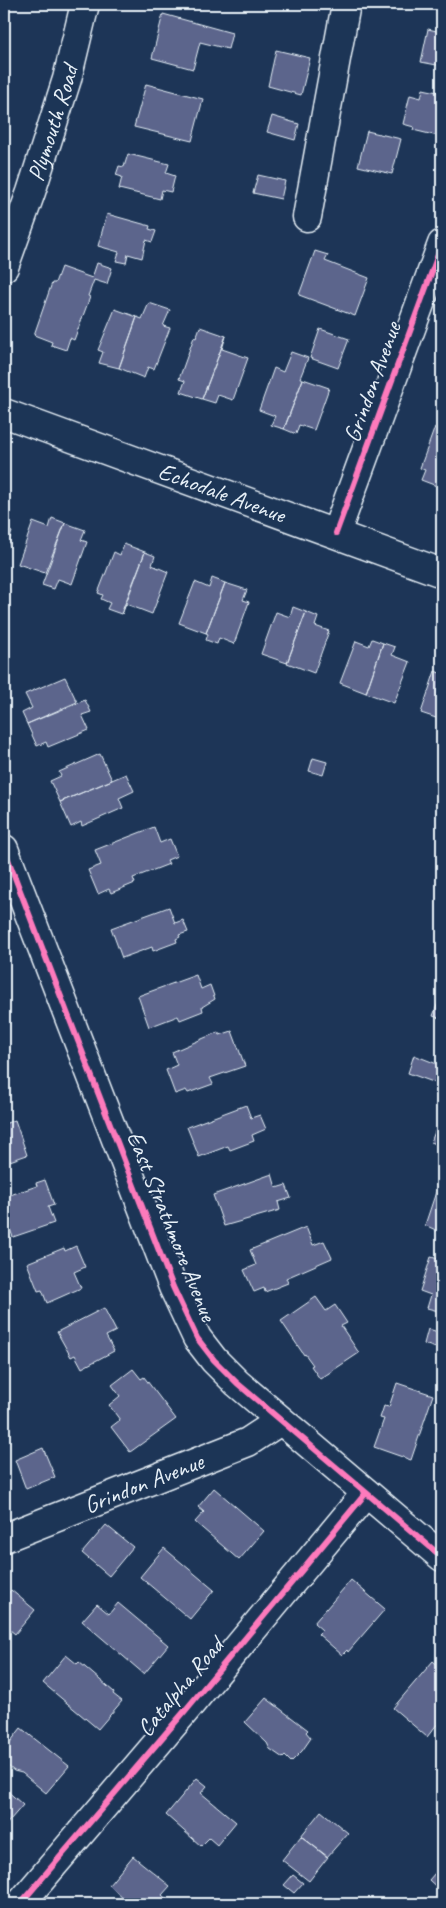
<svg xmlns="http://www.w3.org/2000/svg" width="446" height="1908" font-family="Caveat,sans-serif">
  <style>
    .building { fill: #5b658c; stroke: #e8f1f8 }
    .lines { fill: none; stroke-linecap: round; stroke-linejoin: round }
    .minor-casing { stroke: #e8f1f8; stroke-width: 31 }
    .major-casing { stroke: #e8f1f8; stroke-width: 31 }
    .minor { stroke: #1d3557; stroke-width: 28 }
    .major { stroke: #1d3557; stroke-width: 28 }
    .cycleway-casing { stroke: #1d3557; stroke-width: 9 }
    .cycleway { stroke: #fd7abc; stroke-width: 6 }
    .labels { text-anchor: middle; stroke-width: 4; stroke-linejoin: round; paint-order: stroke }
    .street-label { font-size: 24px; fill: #e8f1f8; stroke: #1d3557 }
  </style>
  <rect width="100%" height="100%" fill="#1d3557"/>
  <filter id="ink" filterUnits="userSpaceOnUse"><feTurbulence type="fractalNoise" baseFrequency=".02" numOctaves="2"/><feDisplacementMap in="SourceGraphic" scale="10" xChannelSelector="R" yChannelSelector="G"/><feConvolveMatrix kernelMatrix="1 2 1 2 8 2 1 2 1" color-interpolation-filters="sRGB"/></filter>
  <g filter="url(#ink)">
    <!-- building -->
    <path class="building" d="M4 4 9 6 5 16 4 15Z
      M163 14 232 33 228 49 200 42 193 69 152 58Z
      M442 24V66L421 62 428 29 441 32Z
      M276 50 310 58 301 95 268 86Z
      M146 84 203 99 192 141 134 127Z
      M423 89 442 93V137L413 130 414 127 403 124 410 95 421 98Z
      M272 116 299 124 295 140 267 132Z
      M367 131 401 139 392 174 358 166Z
      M128 154 169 164 166 173 175 176 171 192 162 190 160 199 119 189 122 177 116 175 119 166 124 167Z
      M258 175 285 181 281 199 253 193Z
      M107 214 150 226 149 229 156 231 152 242 146 240 142 258 128 254 126 263 116 261 119 252 98 246Z
      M315 251 328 255 325 261 369 278 355 316 299 295Z
      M97 263 112 268 107 284 94 280 88 296 90 297 74 340 70 338 66 350 51 345 52 342 34 335 52 283H55L61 267 92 278Z
      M149 303 170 310 163 326 170 328 154 369 148 367 144 378 119 368 137 317 142 319Z
      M115 309 137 317 119 368 99 363 103 352 98 350Z
      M200 327 226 336 202 399 181 392 185 381 179 379 194 337 196 338Z
      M320 329 349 339 338 368 310 358Z
      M226 336 222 349 248 358 233 400 218 395 215 403 202 399Z
      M291 352 308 358 300 378 303 379 284 429 271 425 275 416 259 410 274 368 283 372Z
      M303 379 329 388 314 430 299 425 296 434 284 429Z
      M435 427 442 429V488L421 480 425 470 420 468Z
      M4 499 8 501 4 521Z
      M52 518 65 523 45 573 18 564 33 522 49 528Z
      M65 523 85 530 81 540 87 542 72 584 58 579 54 589 42 585Z
      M4 529 12 532 4 555Z
      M124 544 145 552 121 614 107 609 110 603 101 599 103 595 98 593 114 552 120 555Z
      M145 552 155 556 152 565 168 572 152 614 126 604 122 614Z
      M212 578 225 583 206 633 179 623 195 582 209 588Z
      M225 583 247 590 243 600 249 602 234 644 219 638 217 644 206 640 208 634 206 633Z
      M293 607 306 612 287 663 261 654 276 612 290 617Z
      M306 612 318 617 315 626 329 631 314 673 287 663Z
      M372 639 383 643 366 693 340 683 356 641 369 646Z
      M383 643 395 647 392 655 410 662 394 703 366 693Z
      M435 671 442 674V720L421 713Z
      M65 677 77 702 27 724 22 713 32 708 25 694Z
      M85 700 91 712 82 715 89 730 48 747 46 742 37 746 27 724Z
      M100 754 112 780 60 802 50 781 61 776 59 772Z
      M313 758 327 762 323 775 309 771Z
      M126 774 134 791 119 798 123 808 82 826 81 822 71 827 60 802Z
      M154 827 160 843 170 839 177 856 167 860 169 864 133 878 135 883 111 893 109 889 98 894 88 870 101 865 95 850Z
      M169 907 175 923 183 920 188 932 179 935 180 937 176 939 177 942 153 951 152 947 122 958 111 928Z
      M196 975 201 989 210 985 215 999 202 1007 203 1011 180 1020 178 1016 149 1027 138 996Z
      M442 992V1019L433 1016Z
      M232 1031 245 1066 210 1078 213 1084 188 1093 186 1090 175 1094 166 1070 177 1065 172 1052 218 1032 220 1035Z
      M414 1055 442 1066 436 1083 408 1073Z
      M4 1059 8 1071 4 1072Z
      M246 1105 251 1118 260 1115 266 1129 252 1135 254 1141 230 1150 228 1146 199 1157 187 1127Z
      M441 1116 442 1117V1146L431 1142Z
      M15 1120 27 1155 4 1163V1124Z
      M272 1174 276 1188 286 1185 291 1198 278 1202 280 1210 224 1226 213 1195Z
      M45 1180 54 1205 48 1207 54 1223 13 1237 9 1227 4 1229V1197L37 1186 36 1183Z
      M436 1192 442 1194V1233L425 1225Z
      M306 1227 313 1245 324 1241 332 1258 286 1278 288 1283 265 1292 264 1288 254 1292 244 1270 256 1265 250 1250Z
      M76 1246 85 1267 74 1272 81 1288 47 1303 42 1290 38 1291 27 1263 64 1248 65 1251Z
      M431 1257 442 1260V1312L427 1308 431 1295 420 1291Z
      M316 1297 326 1311 335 1305 347 1323 341 1326 359 1353 320 1379 311 1366 313 1365 305 1354 304 1355 281 1321Z
      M104 1308 116 1331 106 1336 114 1351 82 1368 75 1355 71 1357 57 1332Z
      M428 1329 442 1333V1350L424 1344Z
      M133 1369 141 1379 144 1377 176 1419 130 1452 111 1427 120 1420 109 1405 120 1396 112 1385Z
      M397 1383 433 1395 411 1460 374 1447 384 1419 380 1418 384 1406 389 1407Z
      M43 1448 55 1477 26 1489 15 1460Z
      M214 1488 264 1531 239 1560 195 1522 204 1512 198 1507Z
      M106 1525 133 1547 109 1576 82 1553Z
      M164 1548 214 1590 190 1619 140 1577Z
      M351 1580 385 1609 348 1652 347 1650 342 1655 318 1634 322 1630 314 1623Z
      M11 1590 35 1610 15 1634 4 1625V1599Z
      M118 1603 168 1645 144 1674 82 1621 97 1604 109 1614Z
      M66 1655 77 1664 79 1662 114 1692 113 1694 122 1701 98 1729 43 1683Z
      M433 1661 442 1669V1718L427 1737 393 1708Z
      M266 1698 308 1730 306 1732 311 1738 302 1751 291 1762 285 1756 283 1758 270 1749 267 1743 245 1722Z
      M21 1728 69 1766 46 1793 22 1773 14 1771 8 1766 5 1758 6 1755 4 1753V1750Z
      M197 1778 207 1786 201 1793 236 1822 217 1845 209 1838 201 1846 166 1815Z
      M4 1788 23 1805 4 1827Z
      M321 1811 348 1833 327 1857 301 1836Z
      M301 1836 328 1857 309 1881 282 1860Z
      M133 1856 170 1886 162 1895 172 1904H129L109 1885Z
      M442 1865V1892L429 1880Z
      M293 1875 303 1883 294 1893 284 1885Z"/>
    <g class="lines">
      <!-- minor casing -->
      <g class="minor-casing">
        <g id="minor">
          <path d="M307 217 346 4"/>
          <path id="s1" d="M4 267 31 192 67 79 85 4"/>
          <path d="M336 533 442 244"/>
          <path d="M4 849 173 1287 197 1338 214 1360 237 1383 442 1557"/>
          <path id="s2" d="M4 1538 248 1442 280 1421"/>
          <path d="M20 1904 184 1712 366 1493"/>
        </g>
      </g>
      <!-- major casing -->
      <g class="major-casing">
        <g id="major">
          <path id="s3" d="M4 413 442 573"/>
        </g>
      </g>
      <!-- minor -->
      <use href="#minor" class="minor"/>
      <!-- major -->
      <use href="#major" class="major"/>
      <!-- cycleway casing -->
      <g class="cycleway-casing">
        <path id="cycleway" d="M336 533 442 244
          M4 849 173 1287 197 1338 214 1360 237 1383 442 1557
          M20 1904 184 1712 366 1493"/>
      </g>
      <!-- cycleway -->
      <use href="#cycleway" class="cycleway"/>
    </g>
  </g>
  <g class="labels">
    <!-- street labels -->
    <g class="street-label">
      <text dy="8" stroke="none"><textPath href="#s1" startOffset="152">Plymouth Road</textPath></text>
      <text transform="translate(372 382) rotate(-70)" y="8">Grindon Avenue</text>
      <text dy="8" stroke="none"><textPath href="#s3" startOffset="232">Echodale Avenue</textPath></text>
      <text transform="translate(172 1226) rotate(68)" y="8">East Strathmore Avenue</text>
      <text dy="8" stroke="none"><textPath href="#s2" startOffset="150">Grindon Avenue</textPath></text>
      <text transform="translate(180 1687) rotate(-50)" y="8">Catalpha Road</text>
    </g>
  </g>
  <!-- margin -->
  <rect width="446" height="1908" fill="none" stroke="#1d3557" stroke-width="20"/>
  <rect x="10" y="10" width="426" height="1888" fill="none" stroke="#e8f1f8" stroke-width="2" filter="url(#ink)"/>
</svg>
